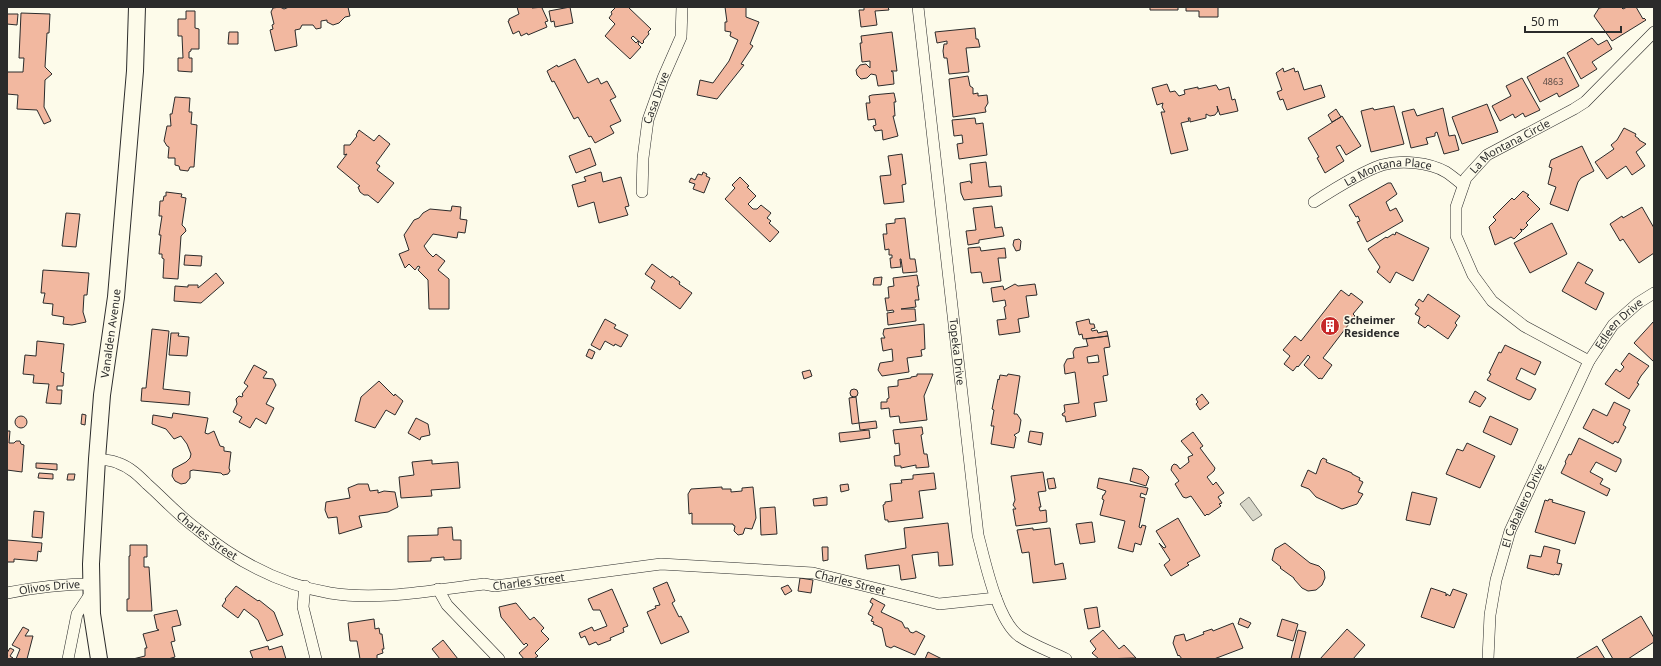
<svg xmlns="http://www.w3.org/2000/svg" width="1661" height="666" font-family="'Noto Sans',sans-serif">
  <style>
    .water { fill: #d8d7c9; stroke: #74746e }
    .building { fill: #f2b8a0; stroke: #2b2b2b; fill-rule: evenodd }
    .lines { fill: none; stroke-linecap: round; stroke-linejoin: round }
    .minor-casing { stroke: #2b2b2b; stroke-width: 12 }
    .secondary-casing { stroke: #2b2b2b; stroke-width: 18 }
    .minor { stroke: #fdfbea; stroke-width: 11 }
    .secondary { stroke: #fdfbea; stroke-width: 16 }
    .labels { text-anchor: middle; stroke-width: 3; stroke-linejoin: round; paint-order: stroke }
    .number-label { font-size: 9px; fill: #5d4e48 }
    .street-label { font-size: 11px; fill: #2b2b2b; stroke: #fdfbea }
    .poi-label { font-size: 11px; font-weight: bold; fill: #2b2b2b; stroke: #fdfbea; text-anchor: start }
  </style>
  <rect width="100%" height="100%" fill="#fdfbea"/>
  <!-- water -->
  <path class="water" d="M1249 497 1262 515 1253 521 1240 504Z"/>
  <!-- building -->
  <path class="building" d="M280 7 284 9 289 7H348L350 16 345 17 339 23 333 25 327 22V20L321 21V28L316 29 313 25H302L300 29 295 30 297 46 275 51 270 30 273 29 272 25 274 24 271 12 273 8Z
    M517 7H532V8L544 7 542 8 548 21 545 22 547 27 528 35 527 33 521 36 519 31 513 34 508 21H509V19L519 14Z
    M570 7 573 23 555 27 554 21 551 22 549 11Z
    M616 7H628L651 29 648 32 649 34 643 41 644 42 642 44 633 36 631 38 636 43 638 41 639 42 638 44 641 47 630 59 605 36 615 24 609 18 612 14 611 12Z
    M725 7H746V17L759 22 750 44 753 46 741 64 744 65 717 99 697 95 700 80 713 83 729 61 738 40 730 36 731 32 725 31V22H727Z
    M864 7H888L889 10 875 11 877 25 861 27 859 10H864Z
    M1150 7H1178V10H1150Z
    M1186 7H1218V17H1199V11H1186Z
    M1605 7H1621L1623 9 1627 7H1636L1643 19 1644 18 1646 20 1612 41 1594 16 1599 8Z
    M186 11H195V28L199 29V49H191V51L189 52V58H192V72L178 71V58H183L182 36H178V19H186Z
    M21 13 50 14 49 33H47L45 67 52 74 45 80 44 107 51 121 44 124 37 110 17 109 18 95 7 94V72H23L24 58H19Z
    M7 14H18L17 25 7 24Z
    M975 28 976 39H978L980 47 966 48 969 72 949 74 947 58H944L943 51 944 44H947V41L937 43 935 32Z
    M229 32H238V44H228Z
    M892 32 897 71H891L893 72 894 84 878 86 876 75 871 74 867 78 861 79 857 75 856 70 860 65 866 64 870 68V61L862 62 860 43H862L861 36Z
    M1592 38 1598 45 1607 40 1612 49 1592 62 1597 69 1581 79 1567 53Z
    M1564 57 1579 86 1559 97 1557 93 1540 102 1527 77Z
    M575 59 588 83 598 78 601 84 607 81 616 97 610 100 621 121 610 126 614 133 595 143 591 136 589 137 578 117 574 119 554 81 552 82 547 71 557 65 558 67Z
    M1283 68 1284 72 1294 68 1295 72 1298 71 1304 90 1321 85 1325 97 1287 110 1283 99 1280 100 1277 92 1282 90 1276 73Z
    M968 76 970 86 973 88V94L978 93V96L987 95 988 103 985 108 986 112 953 117 949 79Z
    M1522 78 1540 110 1525 117 1523 113 1515 118 1513 114 1500 121 1492 106 1511 96 1506 86Z
    M1167 84 1170 92 1175 91 1179 96 1185 94 1184 90 1198 87V89L1216 85 1219 90 1229 87 1232 100 1235 99 1238 111 1220 115 1217 106 1218 111 1215 115 1210 116 1206 114V118L1190 122V118H1188L1189 121 1181 123 1188 150 1171 154 1161 112H1165L1162 107 1163 103 1157 105 1152 88Z
    M894 93 896 102H894L895 116H893L898 136 883 140 882 130 875 131 874 129 873 126 876 125 875 119 868 120 866 103H870L869 96 872 95Z
    M175 97 190 98 189 112H192L191 124 197 125 194 167H190L188 171 180 170 179 166 175 165V158H168L169 147 167 146 164 141 167 126H171L170 114H172Z
    M1487 104 1498 132 1462 144 1452 117Z
    M1394 106 1404 144 1371 152 1361 111 1373 108 1374 110Z
    M1443 108 1449 136 1455 135 1459 150 1444 154 1437 132 1435 133V136L1426 138 1428 144 1411 148 1402 112 1414 109 1417 116Z
    M1336 109 1341 117 1332 122 1328 115Z
    M1342 116 1361 146 1346 155 1340 145 1336 147 1344 161 1325 173 1317 158 1319 157 1308 138Z
    M975 118 976 124 983 123 987 155 959 159 957 144 963 143 962 135 954 136 952 120Z
    M1624 128 1636 134 1635 136 1639 139V140L1646 144 1636 152 1645 166 1632 175 1626 166 1607 179 1595 162 1614 149 1611 145 1617 140Z
    M359 130 374 141 379 135 390 144 376 163 380 166 377 170 394 183 378 203 368 195H364L360 192 358 187 360 186 337 167 347 154 344 155V145H350L357 136 356 135Z
    M1582 146 1594 171 1581 178 1578 182 1568 211 1550 204 1556 187 1548 184 1552 168 1549 167 1551 160Z
    M590 148 596 165 576 173 569 156Z
    M902 154 906 184 902 185 904 202 884 204 880 176 891 175 888 156Z
    M986 162 989 187 1001 186 1002 196 964 200 961 193 960 183 970 181 971 183H972L970 164Z
    M601 172 603 182 621 177 629 206 625 207 628 215 599 223 594 202 578 207 572 185 586 181 584 177Z
    M703 172 707 174 706 176 710 178 704 193 693 189 695 184 689 182 691 178 695 180 698 174 702 175Z
    M740 177 749 186 747 187 756 196 748 204 753 209H757L761 205 771 213 767 218 771 221 769 223 779 232 770 242 725 199 735 188 732 185Z
    M1388 183H1391L1397 194 1386 202 1390 211 1396 208 1403 221 1367 242 1357 222 1360 221 1358 216 1356 217 1349 205Z
    M1523 191 1529 195 1527 196 1540 209 1526 223 1528 225 1523 230 1520 229 1522 231 1514 239 1511 237 1495 245 1489 227 1496 220 1493 217 1512 198 1514 200Z
    M166 192 182 194 181 197 186 198 182 225 185 228 186 231 181 236 178 279 163 278 164 259 162 258V254H159L161 235H159L162 216H159L160 201H163L164 196H166Z
    M452 206 461 207 460 219 467 220 465 233 458 232 457 238 433 234 424 246 428 252 433 257 436 254 445 261 438 270 449 279V309H429L428 280 418 270 420 267 418 266 415 270 409 264 405 268 399 254 409 250 404 235 414 220 419 218 423 213 430 209 451 211Z
    M992 206 995 228 1002 227 1004 236 979 240V243L968 245 966 231 976 230 973 208Z
    M1642 207 1654 228V253L1639 263 1623 239 1620 241 1610 224 1622 216 1623 218Z
    M66 213 80 214 76 247 62 246Z
    M905 218 910 259H915L917 272 903 273 901 259H900L901 267 891 268 890 258H892V255H889V249L885 250 883 234H887L886 224 895 223V219Z
    M1552 223 1567 254 1530 273 1514 243Z
    M1396 232 1429 248 1413 281 1396 272 1390 283 1377 272 1380 267 1368 249 1386 237 1387 238 1393 234 1395 235Z
    M1019 239 1021 241 1020 250 1016 251 1013 245 1014 240Z
    M980 247 981 251 1005 248 1006 258H998L1001 281 983 283 981 272 971 273 968 248Z
    M185 255 202 256 201 266 184 265Z
    M1578 262 1593 270 1585 283 1604 293 1596 310 1562 291Z
    M652 264 671 278 672 276 680 282 679 284 692 293 680 309 651 288 655 281 645 274Z
    M43 270 89 273 87 295H84L83 312 86 322 72 325 63 324 64 317 52 315 53 304 43 303 45 293H41Z
    M216 273 224 283 201 303 174 301 175 286 188 287V285H198V288Z
    M917 275 919 286H917L919 300H915L916 307 901 309H915L916 321 888 325 887 313 894 312 893 310 887 311 885 298H889L888 287 894 286 893 278Z
    M882 277 881 285H873L874 278Z
    M1015 284 1018 286 1035 284 1037 295 1026 296 1029 317 1018 319 1020 332 999 335 997 320 1006 319 1004 307 1006 306 1005 300 993 302 991 288 1003 286 1004 290Z
    M1341 290 1349 296 1351 293 1363 302 1353 314 1355 316 1323 358 1332 365 1322 379 1320 378 1319 379 1304 365 1310 357 1308 355 1298 367 1297 366 1293 371 1284 364 1290 356 1283 350 1295 336 1301 341Z
    M1428 294 1460 316 1455 323 1457 325 1448 339 1428 325 1425 328 1418 323 1420 317 1415 314 1419 308 1415 305 1419 299 1423 302Z
    M605 319 616 325 614 328 628 335 621 347 615 344 614 346 605 341 600 350 591 345Z
    M1089 319 1090 324H1094L1095 328 1091 329 1092 331 1097 330 1098 333 1107 331 1108 336 1083 339 1082 334 1079 335 1076 322Z
    M1654 321V362L1634 343Z
    M924 324 925 349 921 350 922 356 907 358 909 372 882 376 878 370 880 363 893 361 892 349 883 351 881 338H885L883 334 884 329Z
    M152 329 169 331 163 389 190 392 189 405 141 401 142 388H146Z
    M171 333H179L178 336 189 337 187 356 169 355Z
    M1108 336 1110 347 1104 348 1108 375 1103 376 1107 401 1094 403 1096 416 1066 422 1065 416H1063L1062 414 1065 412 1064 405 1079 403 1075 372 1065 374 1064 365 1067 359 1074 358 1073 352 1075 348 1088 346 1086 339ZM1098 355 1099 362 1088 363 1087 357Z
    M37 341 64 344 61 372 64 373 63 386H57V390H62L61 404 46 403 49 384 33 383 34 375 23 374 25 355 36 356Z
    M1505 345 1541 362 1535 375 1521 368 1516 379 1536 389 1531 399 1529 400 1522 397 1487 380 1491 374 1489 373 1499 352 1501 353Z
    M589 349 595 352 592 359 586 356Z
    M1629 353 1649 366 1641 376 1637 383 1639 384 1629 399 1605 384 1616 369 1620 372 1624 367 1621 364Z
    M254 365 267 372 263 378 273 379 276 385 266 404 274 408 266 424 256 418 250 428 239 422 242 417 233 412 237 404 236 399 239 396 242 397 243 395 242 394 248 386 244 383Z
    M810 370 812 376 804 379 802 372Z
    M917 374H933L924 396 927 420 900 423 899 416 890 417 889 408 881 409V402H887V399L889 398 888 387 898 386V380L911 378V377L917 376Z
    M1008 374 1020 376 1014 414H1017L1021 420 1019 432 1014 435 1016 437 1014 448 991 444 994 426H991L994 410 992 409 998 379 999 380 1000 375 1007 376Z
    M379 381 394 396 395 394 403 401 395 415 386 410 375 428 355 421 361 397Z
    M850 393a4 4 0 1 1 8 0a4 4 0 1 1-8 0Z
    M1475 391 1486 398 1480 407 1469 402Z
    M1202 394 1209 403 1200 410 1196 404 1198 402 1196 399Z
    M856 397 859 423 852 424 849 398Z
    M1614 402 1630 410 1623 425 1626 427 1618 443 1615 441 1613 444 1583 428 1593 409 1607 416Z
    M173 413 208 418 205 433 208 434 214 431 220 446 224 447V451L231 452 229 468 230 471 228 474 223 475 221 473 193 470 190 471V478L186 483 181 484 175 481 172 476 173 469 186 462 190 458 191 454 187 444 181 436 174 439 166 429 152 424 153 415 172 418Z
    M82 414 86 415 85 425 81 424Z
    M1490 416 1518 429 1511 445 1483 432Z
    M15 422a6 6 0 1 1 12 0a6 6 0 1 1-12 0Z
    M416 418 428 424 430 435 421 437 420 440 408 433Z
    M876 421 877 428 860 430 859 423Z
    M922 427 923 434 921 435 924 454H927L929 467 916 468V465L901 468V466H895L894 456 900 455 899 443 895 444 893 430Z
    M869 430 870 438 840 442 839 433Z
    M7 431H10L9 443H14L16 441H20L21 444 24 445 22 472 7 470Z
    M1030 431 1043 433 1041 445 1028 442Z
    M1193 432 1203 446 1200 448 1215 468 1214 471 1207 477 1213 485 1216 482 1224 493 1218 497 1222 503 1219 504 1221 506 1208 515 1207 514 1205 516 1191 496 1186 498 1183 497 1175 484 1179 481 1171 470 1172 466 1174 464 1177 465 1180 469 1189 462 1188 457 1193 455 1181 441Z
    M1579 438 1621 459V462L1616 472 1596 462 1590 472 1603 479 1600 484 1610 489 1607 496 1561 473 1566 463 1565 462 1569 454 1571 455Z
    M1467 443 1495 456 1480 488 1446 474 1457 449 1463 451Z
    M1323 458 1327 460 1326 462 1352 473V474L1360 478 1359 480 1363 482 1358 492 1363 494 1357 504 1342 509 1316 497 1309 489 1301 486 1308 470 1316 474 1321 460Z
    M432 460V464L458 462 460 488 431 490 432 496 401 498 399 477 414 475 412 462Z
    M36 463 57 464V470L36 468Z
    M1133 468 1142 470 1149 477 1146 486 1130 481Z
    M1043 472 1046 491 1038 492 1041 507H1039L1040 511 1046 510 1047 522 1016 526 1013 509H1016L1013 505 1015 500 1011 476Z
    M39 473 53 474V479L38 478Z
    M934 473 936 489 919 491 923 518 888 522V520H885L883 505 885 504V502L892 501 890 484 902 483 901 480 913 479V475Z
    M68 474H75L74 480H67Z
    M1054 478 1056 488 1049 489 1047 479Z
    M1099 478 1148 488 1146 495 1141 493 1140 497 1145 498 1139 527 1141 528 1142 525 1146 526 1141 545 1135 543 1133 552 1118 548 1125 521 1100 515 1104 500 1102 499 1103 495H1104L1106 491 1097 488Z
    M358 484H368L370 491 378 490V493L384 491 395 492 398 507 388 512 359 516 362 527 339 534 337 517 328 518 325 510 326 502 350 498 348 488Z
    M848 484 849 490 841 492 840 485Z
    M722 487V489H731V492L742 491V488L753 487 756 518 752 529 745 528 743 534 738 535 734 531 735 526 733 525V524H692V513L689 514 688 494 691 489Z
    M1412 492 1437 498 1430 525 1406 520Z
    M827 497V505L814 506 813 499Z
    M1549 499 1553 500 1552 502 1585 512 1575 544 1535 532 1545 500 1548 501Z
    M775 507 777 534 761 535 760 508Z
    M34 511 44 512 42 538 32 537Z
    M1178 518 1200 556 1187 563 1189 565 1171 576 1164 565 1170 560 1159 543 1164 548 1166 547 1156 531Z
    M1092 522 1095 542 1080 544 1076 524Z
    M948 523 953 565 939 566 938 552 912 555 916 578 901 580 899 565 867 569 865 555 906 548 904 528Z
    M452 527 453 540H461V559L444 560V557L431 558V561L408 562V536L438 535V528Z
    M1033 528V530L1050 528 1055 565 1063 563 1066 579 1033 583 1029 552 1022 553 1017 530Z
    M7 540 42 543 41 552 38 551 37 561 14 559V562H7Z
    M1285 543 1310 563 1319 566 1324 571 1325 578 1322 585 1316 590 1308 591 1302 588 1294 579V578L1280 568 1281 567 1272 560 1275 549Z
    M130 545H147V557H144V567H149L152 611H127V599H129V556H130Z
    M1544 546 1560 550 1557 563 1562 564 1559 575 1555 574 1554 575 1527 568 1530 555 1541 557Z
    M822 547H828V560L823 561Z
    M800 578 813 580 811 593 798 591Z
    M667 582 675 601 672 603 679 617 681 616 689 632 661 644 647 612 656 608 655 606 660 605 653 588Z
    M788 585 792 591 785 595 781 588Z
    M236 586 258 601 259 600 274 612 283 635 267 641 258 620 244 609 238 618 222 606 226 600 225 599Z
    M1431 588 1446 593V596L1447 594 1450 596 1453 589 1467 594 1454 628 1421 617Z
    M612 589 628 626 623 628 624 632 610 638 611 640 598 645 596 642 589 645 585 636 581 638 579 633 592 627 594 631 607 626 600 610H593L588 599Z
    M872 598 885 605 881 612 902 622 905 628H908L910 632 913 633 916 631 925 636 915 655 894 646 891 648 886 646 882 628 873 624 874 622 871 621 873 617 868 614 873 604 870 602Z
    M516 603 530 620 534 617 544 628 541 631 549 639 535 653 538 656 534 659H524L519 653 528 645 526 643 524 645 501 617 499 607Z
    M1097 607 1100 627 1088 629 1084 609Z
    M177 610 181 625 172 627 175 641 171 642 175 657 168 659H133L145 656V648H147L143 634 159 630 157 629 154 615Z
    M1641 616 1654 638V642L1628 659H1613L1602 640Z
    M1240 618 1251 623 1248 628 1238 624Z
    M374 619 375 629 379 628 380 634H382L384 649H382L383 653 377 655V659H360L357 641H350L348 623Z
    M1282 619 1298 624 1293 641 1277 636Z
    M1233 623 1243 648 1214 659H1182L1179 655 1178 656 1173 643 1175 636 1184 634 1186 641 1204 634 1203 632 1212 629 1213 631Z
    M23 627 29 630 25 636H33L27 659H16L20 649 12 645Z
    M1347 629 1365 645 1353 659H1320Z
    M1103 630 1119 649 1124 645 1136 658 1099 659 1092 653 1096 649 1090 641Z
    M1298 630 1306 632 1299 659H1291Z
    M443 640 458 659H440L432 649Z
    M268 646 269 650 282 646 286 659H253L250 651Z
    M1597 646 1605 659H1575Z
    M10 648 14 650 10 656 13 658 7 659V653Z
    M928 652 942 659H925Z"/>
  <g class="lines">
    <!-- minor casing -->
    <g class="minor-casing">
      <g id="minor">
        <path id="s1" d="M918 7 978 535C985 561 997 620 1019 636 1032 645 1052 652 1066 659"/>
        <path id="s2" d="M642 192 643 158 648 120 663 78 681 37 682 7"/>
        <path id="s3" d="M1314 202C1331 191 1364 171 1382 165 1401 160 1429 162 1446 172 1452 176 1458 181 1463 185"/>
        <path id="s4" d="M1589 361 1524 326 1492 301 1473 275 1456 236V207L1466 178 1487 155 1574 109 1585 102 1654 32"/>
        <path id="s5" d="M97 459C104 460 112 460 118 463 130 467 139 476 147 484 164 499 179 516 197 529 235 560 281 585 330 593 380 601 434 590 484 584L495 586 661 564 813 573 939 604 996 598"/>
        <path d="M305 586 303 607 316 659"/>
        <path d="M438 589 447 605 499 659"/>
        <path id="s6" d="M7 593C37 587 61 584 92 584"/>
        <path d="M68 659 77 614 91 593"/>
        <path id="s7" d="M1488 659 1490 615 1496 580 1510 531 1589 361 1613 325 1638 303 1654 293"/>
      </g>
    </g>
    <!-- secondary casing -->
    <g class="secondary-casing">
      <g id="secondary">
        <path id="s8" d="M99 659 92 614 91 564 97 459 102 395 116 297 135 71 137 7"/>
      </g>
    </g>
    <!-- minor -->
    <use href="#minor" class="minor"/>
    <!-- secondary -->
    <use href="#secondary" class="secondary"/>
  </g>
  <!-- icons -->
  <defs>
    <g id="building-disc" transform="scale(1)"><circle r="9.5" fill="#c62828" stroke="#fdfbea"/><path d="M-4-6H4V6H1V3H-1V6H-4ZM-2.5-4.3h1.7v1.8h-1.7ZM.8-4.3h1.7v1.8H.8ZM-2.5-1h1.7V.8h-1.7ZM.8-1h1.7V.8H.8Z" fill="#fff"/></g>
  </defs>
  <g fill-rule="evenodd">
    <use href="#building-disc" x="1330" y="326"/>
  </g>
  <g class="labels">
    <!-- number labels -->
    <g class="number-label">
      <text x="1553" y="85">4863</text>
    </g>
    <!-- street labels -->
    <g class="street-label">
      <text dy="4" stroke="none"><textPath href="#s2" startOffset="96">Casa Drive</textPath></text>
      <text dy="4" stroke="none"><textPath href="#s4" startOffset="304">La Montana Circle</textPath></text>
      <text dy="4" stroke="none"><textPath href="#s3" startOffset="82">La Montana Place</textPath></text>
      <text dy="4" stroke="none"><textPath href="#s7" startOffset="366">Edleen Drive</textPath></text>
      <text dy="4" stroke="none"><textPath href="#s8" startOffset="327">Vanalden Avenue</textPath></text>
      <text dy="4" stroke="none"><textPath href="#s1" startOffset="347">Topeka Drive</textPath></text>
      <text dy="4" stroke="none"><textPath href="#s7" startOffset="159">El Caballero Drive</textPath></text>
      <text dy="4" stroke="none"><textPath href="#s5" startOffset="137">Charles Street</textPath></text>
      <text dy="4" stroke="none"><textPath href="#s5" startOffset="474">Charles Street</textPath></text>
      <text dy="4" stroke="none"><textPath href="#s5" startOffset="798">Charles Street</textPath></text>
      <text dy="4" stroke="none"><textPath href="#s6" startOffset="43">Olivos Drive</textPath></text>
    </g>
    <!-- poi labels -->
    <g class="poi-label">
      <text x="1344" y="324">Scheimer<tspan x="1344" dy="13">Residence</tspan></text>
    </g>
  </g>
  <!-- border -->
  <rect width="1661" height="666" fill="none" stroke="#2b2b2b" stroke-width="16"/>
  <!-- scale -->
  <path d="M1525 26v6h96v-6" fill="none" stroke="#2b2b2b" stroke-width="2"/>
  <text x="1531" y="26" font-size="12" fill="#2b2b2b" stroke="#fdfbea" stroke-width="3" paint-order="stroke">50 m</text>
</svg>
